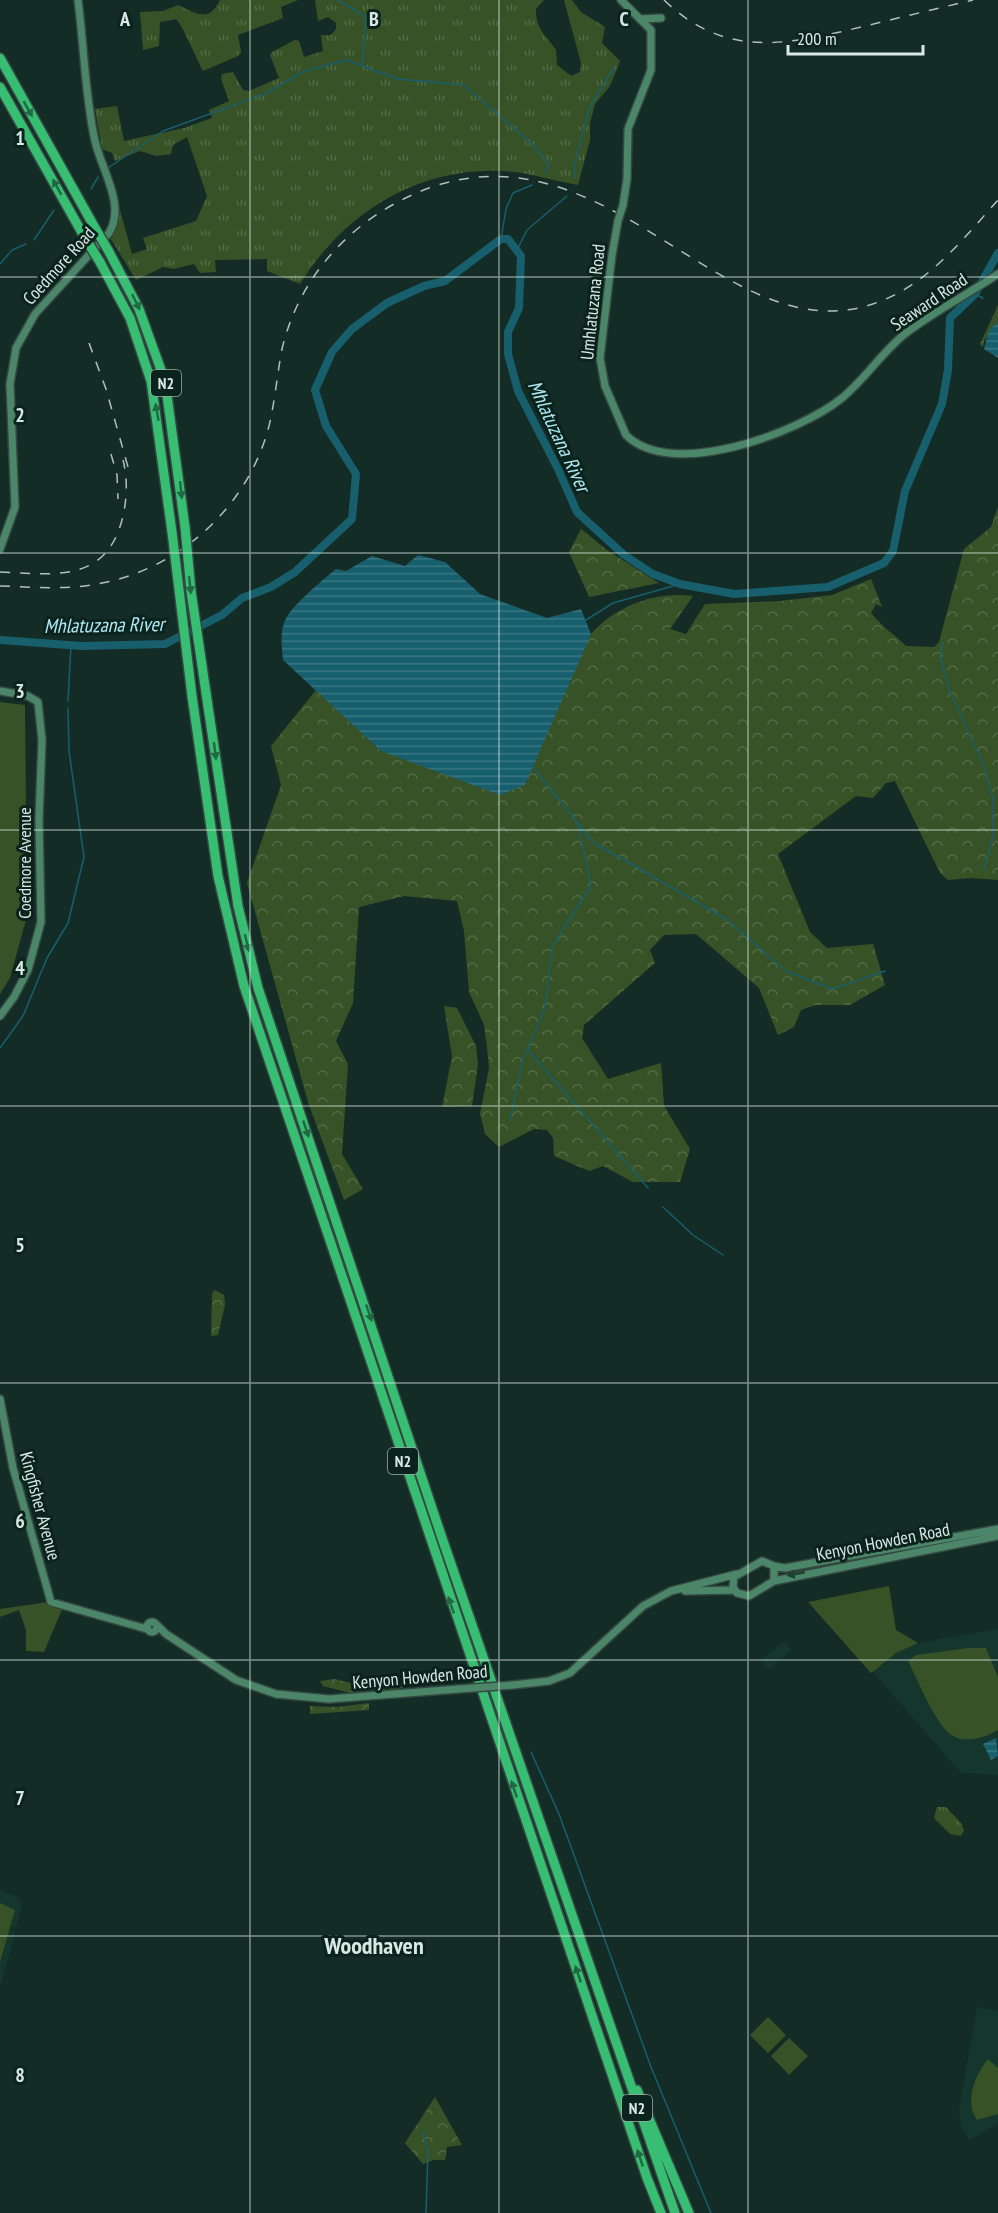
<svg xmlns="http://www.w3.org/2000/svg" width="998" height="2213" font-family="'PT Sans Narrow',sans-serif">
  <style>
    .built { fill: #14362d }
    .grass { fill: url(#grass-tufts) }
    .forest { fill: url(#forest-crowns) }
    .park { fill: #375226 }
    .water { fill: url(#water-rules) }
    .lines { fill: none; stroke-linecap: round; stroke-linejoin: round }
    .stream { stroke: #185f6d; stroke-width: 1.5 }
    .river { stroke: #185f6d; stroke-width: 8 }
    .secondary-casing { stroke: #344842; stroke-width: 10 }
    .highway-casing { stroke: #344842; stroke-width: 12 }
    .secondary { stroke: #4c8669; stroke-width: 7 }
    .highway { stroke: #38be73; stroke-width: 9 }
    .rail { stroke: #b0c1bc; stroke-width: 1.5; stroke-dasharray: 10 10; stroke-linecap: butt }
    .secondary-bridge-casing { stroke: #344842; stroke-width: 10; stroke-linecap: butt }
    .highway-bridge-casing { stroke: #344842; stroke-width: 12; stroke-linecap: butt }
    .secondary-bridge { stroke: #4c8669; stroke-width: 7 }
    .highway-bridge { stroke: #38be73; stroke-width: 9 }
    .oneway { fill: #1f6943 }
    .oneway2 { fill: #1e4133 }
    .grid { fill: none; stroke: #d9e8e3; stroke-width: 1.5; stroke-opacity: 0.55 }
    .labels { text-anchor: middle; stroke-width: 6; stroke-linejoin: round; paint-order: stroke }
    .shield { fill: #0a231c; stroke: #9bada7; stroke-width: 1.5 }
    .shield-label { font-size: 16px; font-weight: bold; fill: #d9e8e3 }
    .street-label { font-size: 18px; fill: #d9e8e3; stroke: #0a231c }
    .water-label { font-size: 20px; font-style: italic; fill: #b0e8f4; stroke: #0a231c }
    .district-label { font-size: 24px; font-weight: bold; fill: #d9e8e3; stroke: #0a231c }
    .grid-label { font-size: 20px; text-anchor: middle; font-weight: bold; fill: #d9e8e3; stroke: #0a231c; stroke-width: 6; stroke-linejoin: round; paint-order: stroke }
  </style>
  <defs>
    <pattern id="grass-tufts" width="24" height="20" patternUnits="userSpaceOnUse" patternTransform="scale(1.5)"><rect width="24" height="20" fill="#375226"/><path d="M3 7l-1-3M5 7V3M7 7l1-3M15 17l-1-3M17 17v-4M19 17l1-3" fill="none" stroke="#536b45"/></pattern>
    <pattern id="forest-crowns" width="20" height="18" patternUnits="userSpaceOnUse" patternTransform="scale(1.5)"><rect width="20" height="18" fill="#375226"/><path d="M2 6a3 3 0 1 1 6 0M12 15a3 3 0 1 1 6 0" fill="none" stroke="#536b45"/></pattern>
    <pattern id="water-rules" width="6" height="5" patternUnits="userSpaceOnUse" patternTransform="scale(1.5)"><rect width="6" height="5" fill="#185f6d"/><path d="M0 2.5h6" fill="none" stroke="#397682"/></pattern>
  </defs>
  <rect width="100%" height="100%" fill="#142c26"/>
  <!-- built -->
  <path class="built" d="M998 1629V1775L961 1773 872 1671 896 1652 918 1643Z
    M784 1641 792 1650 769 1669 761 1660Z
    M0 1890 18 1897 22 1906 16 1927 12 1928 15 1934 0 1988Z
    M977 2007 998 2011V2124L969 2140 961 2127 959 2109Z"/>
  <!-- grass -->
  <path class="grass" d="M220 0H298L281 7 283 18 238 35 241 52 238 56 203 71C197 60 182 24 176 19L160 22 159 46 143 50 140 12 163 11 178 5C197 14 209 23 220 0Z
    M315 0H544L536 9C535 28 546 36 556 50L557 65 571 76 580 72 581 63 564 0H572L581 12 605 27 602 43 620 61 610 86 595 104 590 123V140L578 185C552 181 528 172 502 171 417 167 343 214 300 284L267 271V259L215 260 216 272 200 273 194 264 174 269 163 267 136 280 109 236 118 210H120L132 254 147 249 143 238 196 221 207 196 187 137 173 145 171 154 156 156 140 151 115 161 112 153 102 149 95 109 117 106 124 141 184 128 212 118 209 110 229 101 221 79 222 74 233 72 243 90 249 91 279 78 270 55 272 52 295 40 299 41 304 57 323 51 321 35H331L336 29V23L328 17 318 21Z
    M937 1807H946L961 1823 964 1830 961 1836 950 1834 934 1818Z"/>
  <!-- forest -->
  <path class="forest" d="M998 305V323L984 341 983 347 980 344Z
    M998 507V880L971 878 948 880 940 873 895 781 886 783 873 798 856 796 778 854 810 932 827 948 873 944 885 985 850 1005H815L801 1010 794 1027 778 1035 759 988 696 934 664 935 650 950 655 963 584 1025 582 1038 608 1079 661 1063 664 1106 690 1149 680 1182H633L603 1166 589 1171 554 1156 553 1138 547 1130 534 1129 499 1147 485 1134 480 1114 489 1068 487 1047 484 1025 469 992 464 931 457 901 404 896 359 907 353 1003 336 1041 348 1064 342 1154 363 1189 344 1200 308 1102 247 883 281 785 271 746 316 690 381 751 591 634C616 606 655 591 693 596L670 629 686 634 705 604 780 601 832 595 871 579 882 607 876 604 871 613C884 629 893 633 906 646L934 647 939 642 964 549 991 527Z
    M581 529 607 550 659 583 589 597 569 552Z
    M444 1006 457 1008 476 1046 478 1064 472 1106 442 1107 452 1056Z
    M215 1290 224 1295 225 1305 218 1335 211 1336 212 1293Z
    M334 1679 356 1684 401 1683 404 1688 350 1693 323 1686 320 1681Z
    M369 1703V1710L310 1714V1706L337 1707Z
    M435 2097 462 2145 447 2147 445 2160H434L423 2164 405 2143Z"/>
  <!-- park -->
  <path class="park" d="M0 702 25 705 27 916 10 978 0 994Z
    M889 1586 896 1630 918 1643 896 1653 871 1673 808 1602Z
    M48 1602 63 1607 44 1652 26 1651V1630L19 1610 0 1617V1609Z
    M968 1648H986L998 1677V1730C986 1737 966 1744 953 1736 936 1727 917 1678 908 1661L916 1655Z
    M0 1903 15 1910 0 1962Z
    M768 2017 786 2035 768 2053 750 2035Z
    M789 2038 808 2056 789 2075 771 2056Z
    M988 2059 998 2068V2114L977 2120C964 2102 975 2075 988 2059Z"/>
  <!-- water -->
  <path class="water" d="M998 322V358L984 349 989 330Z
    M418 555 445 562 480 594 547 618 581 609 591 634 525 785 500 795 381 751 283 660C282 648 280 635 284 623 289 607 323 580 336 569L346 571 372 556 405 566Z
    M996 1738 998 1756 991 1760 983 1744Z"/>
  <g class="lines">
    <!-- stream -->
    <path class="stream" d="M338 0 366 17 362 64
      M108 168 163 131 267 93 302 72 346 60 398 79 464 85 533 145 549 165 545 173
      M575 178 574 166 589 109 614 67
      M91 189 98 177
      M501 239 506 209 513 193 532 185
      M34 240 54 210
      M517 250 527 230 567 196
      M0 264 12 250 26 244
      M975 294 983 298
      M586 620 613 603 680 584
      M943 642 940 656 949 689 985 769 993 799V837L984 869
      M68 701 71 645
      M533 767 593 842 726 919 786 971 832 989 885 971
      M0 1048 23 1016 47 958 68 923 84 857 69 751 68 708
      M528 1050 648 1188
      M510 1121 522 1062 545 1008 552 947 591 886 578 823
      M663 1207 693 1235 723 1255
      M531 1752 559 1814 651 2067 711 2213
      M422 2131 428 2152 426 2213"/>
    <!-- river -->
    <path class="river" d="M0 640 82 646 165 644 222 615 242 598 271 587 295 572 352 519 356 474 326 426 315 390 332 352 352 329 387 303 424 286 445 281 501 239H508L521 256 519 308 508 332V354L518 391 558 469 577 512 624 555 653 574 680 584 734 594 828 587 884 563 893 551 905 491 942 404 948 370 950 318 975 294 998 253"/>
    <!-- secondary casing -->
    <g class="secondary-casing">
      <path id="secondary" d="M621 0 651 30V70L628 129 627 179 623 205
        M640 19 661 18
        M618 221 612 255 600 358 605 386 626 435C672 481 800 432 842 398 866 378 882 352 906 333 935 311 968 294 998 274
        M0 549 15 507 10 384 16 348 35 314 109 233C126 205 102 171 95 141 85 96 84 46 78 0
        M0 691 28 696 38 702 42 740 39 819 41 922 28 970 14 997 0 1016
        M0 1399 13 1468 51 1602 147 1629
        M762 1561 774 1566V1581L749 1596 737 1593 733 1587 734 1577Z
        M774 1566 785 1568 998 1529
        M774 1581 998 1536
        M685 1591 734 1590
        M147 1627a5 5 0 1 1 10 0a5 5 0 1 1-10 0Z
        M157 1625 166 1634 236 1680 276 1694 329 1699 459 1689
        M513 1685 549 1681 570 1673 643 1606 671 1591 737 1574"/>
    </g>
    <!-- highway casing -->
    <g class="highway-casing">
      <path id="highway" d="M0 58 95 228
        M0 87 85 238
        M108 250 139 309 165 381 185 527
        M100 262 130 318 151 381 172 532
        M206 693 238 906 258 988 442 1538 675 2213
        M192 696 218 876 244 986 647 2178 661 2213
        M637 2090 689 2213"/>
    </g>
    <!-- secondary -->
    <use href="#secondary" class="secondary"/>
    <!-- highway -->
    <use href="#highway" class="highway"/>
    <!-- rail -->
    <path class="rail" d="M664 0C725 59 786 45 861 27 898 18 935 9 973 0
      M89 343 106 389 128 467
      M111 454 117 475 118 499
      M0 572C53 574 105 584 122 520 127 501 128 479 123 460
      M0 586C32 587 65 590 97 584 179 570 248 507 269 426 275 401 277 375 282 349 300 273 356 215 429 188 614 122 729 362 881 301 930 282 964 238 998 200"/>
    <!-- secondary-bridge casing -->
    <g class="secondary-bridge-casing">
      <path id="secondary-bridge" d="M618 221 623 205
        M459 1689 513 1685"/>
    </g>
    <!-- highway-bridge casing -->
    <g class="highway-bridge-casing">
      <path id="highway-bridge" d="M95 228 108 250
        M85 238 100 262
        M185 527 191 591 206 693
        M172 532 192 696"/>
    </g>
    <!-- secondary-bridge -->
    <use href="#secondary-bridge" class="secondary-bridge"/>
    <!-- highway-bridge -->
    <use href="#highway-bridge" class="highway-bridge"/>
  </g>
  <!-- one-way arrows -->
  <defs><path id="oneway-solid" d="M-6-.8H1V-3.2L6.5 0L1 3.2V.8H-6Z" transform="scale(1.5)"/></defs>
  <g class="oneway">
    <use href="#oneway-solid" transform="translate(28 109) rotate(61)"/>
    <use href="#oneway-solid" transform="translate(57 187) rotate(-119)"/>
    <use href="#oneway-solid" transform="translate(136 302) rotate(64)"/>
    <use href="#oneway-solid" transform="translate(157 412) rotate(-100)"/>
    <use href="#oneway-solid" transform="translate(181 490) rotate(84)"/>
    <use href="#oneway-solid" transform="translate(190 585) rotate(84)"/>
    <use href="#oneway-solid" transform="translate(215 751) rotate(83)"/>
    <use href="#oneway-solid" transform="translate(247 943) rotate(76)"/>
    <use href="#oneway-solid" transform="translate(306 1129) rotate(71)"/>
    <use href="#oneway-solid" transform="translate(369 1313) rotate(71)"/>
    <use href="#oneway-solid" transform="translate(451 1605) rotate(-109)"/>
    <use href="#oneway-solid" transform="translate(514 1789) rotate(-109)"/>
    <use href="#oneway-solid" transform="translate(578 1974) rotate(-109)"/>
    <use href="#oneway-solid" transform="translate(640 2158) rotate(-109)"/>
  </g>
  <use class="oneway2" href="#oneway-solid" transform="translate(796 1574) rotate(169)"/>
  <!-- grid -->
  <path class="grid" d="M250 0V2213M499 0V2213M748 0V2213M0 277H998M0 553H998M0 830H998M0 1106H998M0 1383H998M0 1660H998M0 1936H998"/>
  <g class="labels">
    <!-- shield labels -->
    <g class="shield">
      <rect x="151" y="370" width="30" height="26" rx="4.5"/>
      <rect x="388" y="1448" width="30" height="26" rx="4.5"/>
      <rect x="622" y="2095" width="30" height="26" rx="4.5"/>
    </g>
    <g class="shield-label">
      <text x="166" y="389">N2</text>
      <text x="403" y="1467">N2</text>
      <text x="637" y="2114">N2</text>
    </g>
    <!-- street labels -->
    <g class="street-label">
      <text transform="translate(59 266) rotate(-48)" y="6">Coedmore Road</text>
      <text transform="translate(593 302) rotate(-84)" y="6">Umhlatuzana Road</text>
      <text transform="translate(929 302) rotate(-34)" y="6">Seaward Road</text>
      <text transform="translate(25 863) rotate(-90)" y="6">Coedmore Avenue</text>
      <text transform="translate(40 1506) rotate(75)" y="6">Kingfisher Avenue</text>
      <text transform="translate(883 1542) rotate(-11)" y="6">Kenyon Howden Road</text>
      <text transform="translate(420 1677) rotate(-5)" y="6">Kenyon Howden Road</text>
    </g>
    <!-- water labels -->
    <g class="water-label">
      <text transform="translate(559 436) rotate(65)" y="7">Mhlatuzana River</text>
      <text transform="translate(104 625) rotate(-1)" y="7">Mhlatuzana River</text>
    </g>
    <!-- district labels -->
    <g class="district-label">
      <text x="374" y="1954">Woodhaven</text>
    </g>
  </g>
  <g class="grid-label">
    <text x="125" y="26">A</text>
    <text x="374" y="26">B</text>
    <text x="624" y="26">C</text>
    <text x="20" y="145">1</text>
    <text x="20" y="422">2</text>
    <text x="20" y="698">3</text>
    <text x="20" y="975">4</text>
    <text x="20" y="1252">5</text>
    <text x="20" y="1528">6</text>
    <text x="20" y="1805">7</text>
    <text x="20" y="2082">8</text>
  </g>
  <!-- scale -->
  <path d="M788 45v9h135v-9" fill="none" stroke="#d9e8e3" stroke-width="3"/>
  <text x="797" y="45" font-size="18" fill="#d9e8e3" stroke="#0a231c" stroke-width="4.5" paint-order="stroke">200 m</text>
</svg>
